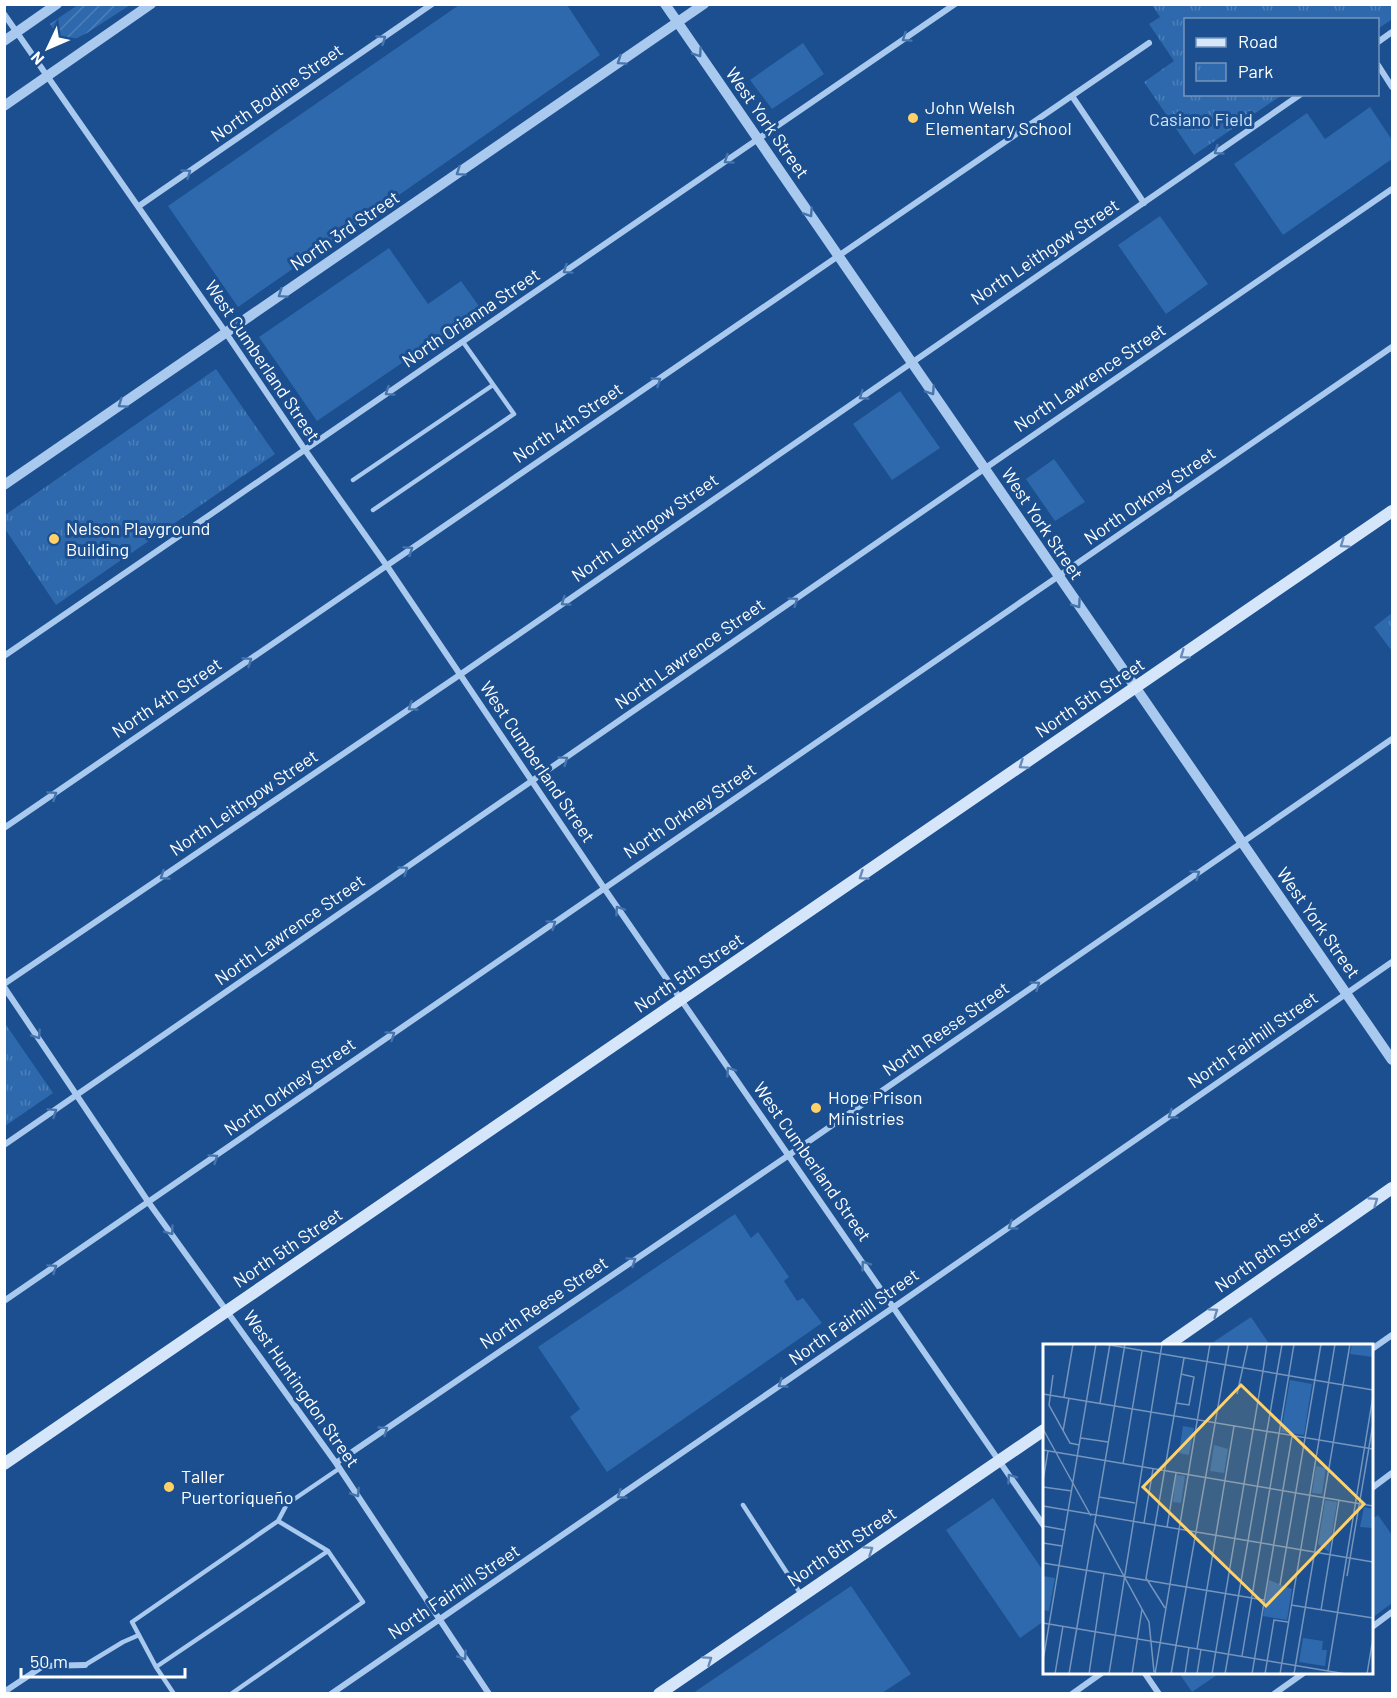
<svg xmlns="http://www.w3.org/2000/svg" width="1397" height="1698" font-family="Barlow,sans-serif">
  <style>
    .grass { fill: #2e69ad }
    .park { fill: url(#park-tufts) }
    .garden { fill: url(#garden-furrows) }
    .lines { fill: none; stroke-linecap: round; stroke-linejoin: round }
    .service { stroke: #a9c9ee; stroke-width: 4.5 }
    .minor { stroke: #a9c9ee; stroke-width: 6 }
    .tertiary { stroke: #a9c9ee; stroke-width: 10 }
    .secondary { stroke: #d6e6fa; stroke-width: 12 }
    .oneway { stroke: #4674ac }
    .oneway2 { stroke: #668bba }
    .poi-dot { fill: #ffd166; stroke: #1b4f8f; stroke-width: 2 }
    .labels { text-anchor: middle; stroke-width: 6; stroke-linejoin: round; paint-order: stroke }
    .street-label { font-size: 18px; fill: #fff; stroke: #1b4f8f }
    .poi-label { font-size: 18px; fill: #fff; stroke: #1b4f8f; text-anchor: start }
    .park-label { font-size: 18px; fill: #cfe3fa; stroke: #1b4f8f }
    .inset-road { fill: none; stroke: #7695bc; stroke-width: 1.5 }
    .view { fill: #ffd166; fill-opacity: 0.15; stroke: #ffd166; stroke-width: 3 }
    .inset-edge { fill: none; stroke: #fff; stroke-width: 3 }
  </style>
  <defs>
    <pattern id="park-tufts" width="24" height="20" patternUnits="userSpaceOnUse" patternTransform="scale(1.5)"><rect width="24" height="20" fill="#2e69ad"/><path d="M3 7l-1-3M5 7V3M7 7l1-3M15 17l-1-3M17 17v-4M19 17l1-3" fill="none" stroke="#4d80b9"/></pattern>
    <pattern id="garden-furrows" width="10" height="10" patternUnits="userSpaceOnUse" patternTransform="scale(1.5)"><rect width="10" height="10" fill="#2e69ad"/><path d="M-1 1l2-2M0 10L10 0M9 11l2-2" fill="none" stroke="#4d80b9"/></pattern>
  </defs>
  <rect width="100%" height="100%" fill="#1b4f8f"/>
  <!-- grass -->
  <path class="grass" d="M459 5H567L600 55 238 307 168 206Z
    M803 43 824 74 772 109 750 80Z
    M1370 107 1392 140V159L1283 235 1234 164 1307 113 1325 139Z
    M1160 216 1208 284 1166 314 1118 245Z
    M389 248 428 304 461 281 481 309 317 421 259 337Z
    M900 391 940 448 892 480 853 424Z
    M1054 459 1085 502 1055 521 1026 479Z
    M735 1214 751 1238 758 1232 789 1277 784 1281 797 1301 803 1298 822 1323 607 1472 570 1417 580 1409 538 1347Z
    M1251 1317 1270 1345H1209Z
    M993 1498 1044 1572V1621L1020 1638 946 1530Z
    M1378 1515 1392 1535V1603L1372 1618V1519Z
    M851 1586 911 1674 882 1693H693Z
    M1179 1673H1220L1192 1692Z"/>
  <!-- park -->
  <path class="park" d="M1152 5H1392V19L1378 29V20H1186V94L1282 95 1194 155 1144 82 1174 61 1149 24 1160 17Z
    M216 369 275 454 56 605 5 529V515Z
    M1392 613V649L1391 650 1374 627Z
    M4 1022 53 1093 5 1126H4Z"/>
  <!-- garden -->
  <path class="garden" d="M79 4H130V5L87 33 63 45 50 24Z"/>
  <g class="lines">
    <!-- service -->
    <path class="service" d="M353 480 493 385
      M373 510 514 414 463 342
      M743 1505 802 1596
      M278 1521 287 1504 340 1468
      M85 1665 123 1642 139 1635
      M156 1667 132 1622 278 1521 328 1551
      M174 1694 156 1667 328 1551 363 1602 231 1694"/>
    <!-- minor -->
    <path class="minor" d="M4 14 226 333 305 450 387 566 604 888 1044 1526
      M1378 42 1392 32
      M1378 65 1392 87
      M1072 96 1144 203
      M139 206 432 4
      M4 656 955 4
      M4 828 1149 43
      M4 984 461 674 1301 94
      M4 987 149 1203 336 1463 489 1694
      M4 1145 984 469 1392 189
      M4 1301 1392 347
      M1372 1349 1392 1335
      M336 1463 789 1155 1392 739
      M1372 1488 1392 1473
      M1372 1627 1392 1612
      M1144 1672 1159 1694
      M4 1692 43 1666 85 1665
      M331 1694 894 1307 1392 962
      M1072 1694 1103 1672
      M1274 1694 1305 1672"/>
    <!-- tertiary -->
    <path class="tertiary" d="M665 4 1392 1060
      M4 41 57 4
      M4 106 151 4
      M4 485 704 4"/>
    <!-- secondary -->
    <path class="secondary" d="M1166 1346 1392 1188
      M4 1464 1392 511
      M659 1694 1044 1430"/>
  </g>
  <!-- one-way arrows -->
  <defs><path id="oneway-chevron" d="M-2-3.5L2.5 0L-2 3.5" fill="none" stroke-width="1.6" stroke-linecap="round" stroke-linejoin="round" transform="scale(1.5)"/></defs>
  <g class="oneway">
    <use href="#oneway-chevron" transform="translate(906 38) rotate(146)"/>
    <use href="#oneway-chevron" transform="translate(382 39) rotate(-35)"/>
    <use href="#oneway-chevron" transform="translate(698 53) rotate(55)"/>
    <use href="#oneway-chevron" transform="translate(621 61) rotate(146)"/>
    <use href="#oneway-chevron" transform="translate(1218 151) rotate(145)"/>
    <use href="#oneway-chevron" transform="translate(728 160) rotate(146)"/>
    <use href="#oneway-chevron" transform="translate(460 172) rotate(146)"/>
    <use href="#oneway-chevron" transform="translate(187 173) rotate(-35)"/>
    <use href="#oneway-chevron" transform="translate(809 213) rotate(56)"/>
    <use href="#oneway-chevron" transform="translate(567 270) rotate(146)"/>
    <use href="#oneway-chevron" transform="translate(282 294) rotate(146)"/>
    <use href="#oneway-chevron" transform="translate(657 381) rotate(-34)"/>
    <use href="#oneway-chevron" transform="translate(931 391) rotate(56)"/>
    <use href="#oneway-chevron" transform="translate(389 392) rotate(146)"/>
    <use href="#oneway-chevron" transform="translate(863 396) rotate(145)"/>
    <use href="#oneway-chevron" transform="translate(122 404) rotate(145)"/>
    <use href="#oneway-chevron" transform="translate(409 550) rotate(-34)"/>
    <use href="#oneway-chevron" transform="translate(794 601) rotate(-35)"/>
    <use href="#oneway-chevron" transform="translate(565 602) rotate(145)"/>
    <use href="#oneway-chevron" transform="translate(1077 604) rotate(55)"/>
    <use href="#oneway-chevron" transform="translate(248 661) rotate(-34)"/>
    <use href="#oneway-chevron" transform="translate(412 707) rotate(146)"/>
    <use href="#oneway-chevron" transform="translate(564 760) rotate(-35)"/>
    <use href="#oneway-chevron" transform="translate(53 795) rotate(-34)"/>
    <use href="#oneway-chevron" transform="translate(404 870) rotate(-35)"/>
    <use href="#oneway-chevron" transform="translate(1196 874) rotate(-35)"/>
    <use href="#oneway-chevron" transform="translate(164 876) rotate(146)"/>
    <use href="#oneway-chevron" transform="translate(619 910) rotate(-124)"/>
    <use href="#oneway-chevron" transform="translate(552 924) rotate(-35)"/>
    <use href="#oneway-chevron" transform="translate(1036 985) rotate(-35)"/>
    <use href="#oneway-chevron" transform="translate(37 1035) rotate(56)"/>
    <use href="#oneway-chevron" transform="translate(391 1035) rotate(-35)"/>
    <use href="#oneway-chevron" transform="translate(730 1071) rotate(-125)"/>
    <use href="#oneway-chevron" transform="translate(53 1112) rotate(-34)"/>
    <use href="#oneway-chevron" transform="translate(1172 1115) rotate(145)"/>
    <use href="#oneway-chevron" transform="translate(214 1158) rotate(-35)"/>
    <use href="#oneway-chevron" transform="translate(1012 1226) rotate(145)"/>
    <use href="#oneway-chevron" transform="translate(170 1231) rotate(54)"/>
    <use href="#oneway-chevron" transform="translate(632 1261) rotate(-34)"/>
    <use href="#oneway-chevron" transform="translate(865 1265) rotate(-125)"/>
    <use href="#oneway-chevron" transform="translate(53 1268) rotate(-34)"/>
    <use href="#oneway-chevron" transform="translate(782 1384) rotate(145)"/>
    <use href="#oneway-chevron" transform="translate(384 1430) rotate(-34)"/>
    <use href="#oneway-chevron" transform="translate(1011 1478) rotate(-125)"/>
    <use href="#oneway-chevron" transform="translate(356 1493) rotate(57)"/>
    <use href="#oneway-chevron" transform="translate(621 1495) rotate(145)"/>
    <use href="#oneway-chevron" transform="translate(463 1656) rotate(56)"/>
  </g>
  <g class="oneway2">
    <use href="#oneway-chevron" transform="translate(1344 544) rotate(145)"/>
    <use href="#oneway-chevron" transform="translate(1184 655) rotate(145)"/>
    <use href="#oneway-chevron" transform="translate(1023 765) rotate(146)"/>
    <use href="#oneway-chevron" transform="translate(863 876) rotate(146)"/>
    <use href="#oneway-chevron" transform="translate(1374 1201) rotate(-35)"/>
    <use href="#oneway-chevron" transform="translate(1214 1312) rotate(-35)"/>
    <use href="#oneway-chevron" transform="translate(869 1550) rotate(-34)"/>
    <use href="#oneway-chevron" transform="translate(708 1660) rotate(-34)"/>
  </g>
  <!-- markers -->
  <g class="poi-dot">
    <circle cx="913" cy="118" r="6"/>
    <circle cx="54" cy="539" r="6"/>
    <circle cx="816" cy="1108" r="6"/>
    <circle cx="169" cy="1487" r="6"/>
  </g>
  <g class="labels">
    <!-- street labels -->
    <g class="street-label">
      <text transform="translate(277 93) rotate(-35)" y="6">North Bodine Street</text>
      <text transform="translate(767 123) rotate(55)" y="6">West York Street</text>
      <text transform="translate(345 231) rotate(-34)" y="6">North 3rd Street</text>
      <text transform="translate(1045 252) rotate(-34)" y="6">North Leithgow Street</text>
      <text transform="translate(471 318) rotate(-34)" y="6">North Orianna Street</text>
      <text transform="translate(262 361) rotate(56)" y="6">West Cumberland Street</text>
      <text transform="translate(1090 378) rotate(-34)" y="6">North Lawrence Street</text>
      <text transform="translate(568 423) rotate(-34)" y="6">North 4th Street</text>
      <text transform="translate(1150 496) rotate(-35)" y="6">North Orkney Street</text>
      <text transform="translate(1042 524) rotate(56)" y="6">West York Street</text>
      <text transform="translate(645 528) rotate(-35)" y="6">North Leithgow Street</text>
      <text transform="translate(690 654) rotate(-35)" y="6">North Lawrence Street</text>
      <text transform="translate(167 698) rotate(-34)" y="6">North 4th Street</text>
      <text transform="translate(1090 698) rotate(-34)" y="6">North 5th Street</text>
      <text transform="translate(537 762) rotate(56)" y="6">West Cumberland Street</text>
      <text transform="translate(244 803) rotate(-34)" y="6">North Leithgow Street</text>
      <text transform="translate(690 811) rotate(-34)" y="6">North Orkney Street</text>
      <text transform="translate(1318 923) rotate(55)" y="6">West York Street</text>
      <text transform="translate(290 930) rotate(-35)" y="6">North Lawrence Street</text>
      <text transform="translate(689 973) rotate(-34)" y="6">North 5th Street</text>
      <text transform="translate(946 1029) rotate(-35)" y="6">North Reese Street</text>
      <text transform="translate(1253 1040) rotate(-35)" y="6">North Fairhill Street</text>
      <text transform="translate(290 1087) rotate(-35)" y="6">North Orkney Street</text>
      <text transform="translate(812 1162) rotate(55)" y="6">West Cumberland Street</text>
      <text transform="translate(288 1248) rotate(-34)" y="6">North 5th Street</text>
      <text transform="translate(1269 1252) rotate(-35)" y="6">North 6th Street</text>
      <text transform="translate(544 1303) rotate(-34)" y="6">North Reese Street</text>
      <text transform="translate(854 1317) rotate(-35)" y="6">North Fairhill Street</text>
      <text transform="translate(301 1389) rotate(55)" y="6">West Huntingdon Street</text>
      <text transform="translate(842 1547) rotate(-34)" y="6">North 6th Street</text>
      <text transform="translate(454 1592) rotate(-34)" y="6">North Fairhill Street</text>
    </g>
    <!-- poi labels -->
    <g class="poi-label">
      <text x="925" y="114">John Welsh<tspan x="925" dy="21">Elementary School</tspan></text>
      <text x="66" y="535">Nelson Playground<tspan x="66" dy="21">Building</tspan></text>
      <text x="828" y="1104">Hope Prison<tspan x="828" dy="21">Ministries</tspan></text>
      <text x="181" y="1483">Taller<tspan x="181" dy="21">Puertoriqueño</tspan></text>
    </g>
    <!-- park labels -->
    <g class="park-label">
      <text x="1201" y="126">Casiano Field</text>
    </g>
  </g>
  <!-- overview -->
  <g transform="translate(1043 1344)">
    <rect width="330" height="330" fill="#1b4f8f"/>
    <path d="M309 0H330V13L307 10ZM140 82 151 84 146 111 136 109ZM171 101 185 105 181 129 167 127ZM133 131 142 132 138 159 130 158ZM282 156 294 158 286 208 275 200ZM321 163 330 165 329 184 317 183ZM0 232 12 234 6 267 0 266ZM260 294 280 297 279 306H284L282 322 256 318Z" fill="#2e69ad"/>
    <path d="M247 36 269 40 261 91 238 88ZM273 122 283 124 279 150 269 149ZM226 236 249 245 244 276 220 272Z" fill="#2e69ad"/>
    <path class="inset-road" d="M61 0 330 46M164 18 167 0M220 27 224 0M10 31 6 61 27 99 36 101M0 50 330 105M194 50 205 0M21 53 30 0M57 59 67 0M133 59 146 61 151 33 138 30M0 85 48 172M20 87 26 54M38 94 65 98M0 106 330 162M80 120 99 7M0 137 5 107M0 143 29 147M56 153 92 159M0 162 330 218M52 179 106 278 111 328M101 179 110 125M0 182 22 186M124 183 133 129M0 199 19 202M0 219 221 256M304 232 330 80M237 241 278 0M248 261 330 274M122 264 103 234 141 14M278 266 296 156M0 279 303 330M154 305 191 82M199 312 251 0M0 317 53 0M285 327 330 52M12 330 20 282M26 330 82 0M46 330 61 229M66 330 119 0M89 330 99 265M112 330 164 18M128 330 186 0M142 330 146 303M154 330 158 305M169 330 220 27M182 330 239 0M209 330 249 92M222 330 231 276 245 278M237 330 292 0M251 330 307 0M324 330 330 294"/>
    <path class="view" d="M198 41 321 160 223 262 100 143Z"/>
    <rect width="330" height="330" class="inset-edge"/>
  </g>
  <!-- border -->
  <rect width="1397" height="1698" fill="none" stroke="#ffffff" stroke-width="12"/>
  <!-- legend -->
  <rect x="1184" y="18" width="195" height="78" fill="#1b4f8f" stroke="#7695bc" stroke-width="1.5"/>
  <rect x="1196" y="38" width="30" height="9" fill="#d6e6fa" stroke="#7695bc" stroke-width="1.5"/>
  <text x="1238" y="48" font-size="18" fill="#ffffff">Road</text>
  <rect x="1196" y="63" width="30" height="18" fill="url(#park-tufts)" stroke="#7695bc" stroke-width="1.5"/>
  <text x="1238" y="78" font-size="18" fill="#ffffff">Park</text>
  <!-- north arrow -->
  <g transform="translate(48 48) rotate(226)" stroke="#1b4f8f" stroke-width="4.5" paint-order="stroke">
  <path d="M0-4.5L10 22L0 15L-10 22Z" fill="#ffffff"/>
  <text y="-9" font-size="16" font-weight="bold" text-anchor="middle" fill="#ffffff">N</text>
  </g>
  <!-- scale -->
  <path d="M21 1668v9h164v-9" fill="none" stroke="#ffffff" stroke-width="3"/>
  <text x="30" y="1668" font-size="18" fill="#ffffff" stroke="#1b4f8f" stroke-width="4.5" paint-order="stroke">50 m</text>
</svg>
